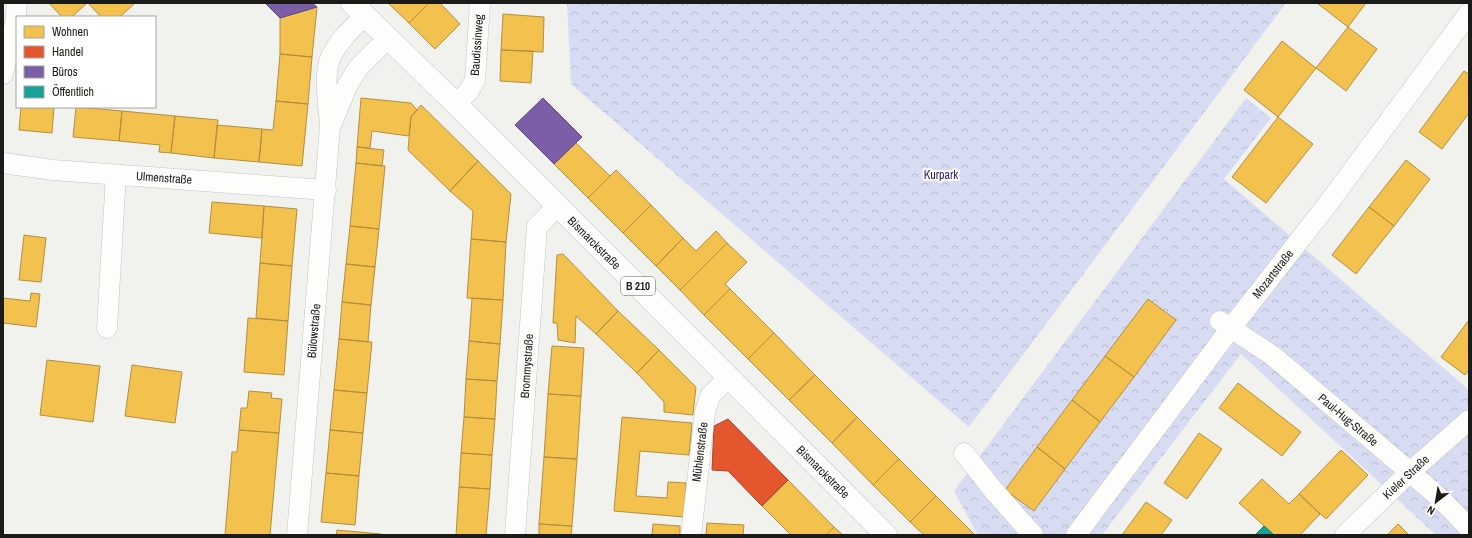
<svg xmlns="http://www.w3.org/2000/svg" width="1472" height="538" font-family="'Archivo Narrow',sans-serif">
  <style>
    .forest { fill: url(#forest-crowns) }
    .homes { fill: #f2c14e; stroke: #b28f3e }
    .shops { fill: #e4572e; stroke: #a84527 }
    .offices { fill: #7b5ea7; stroke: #5e4a7c }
    .public { fill: #17a398; stroke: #187a72 }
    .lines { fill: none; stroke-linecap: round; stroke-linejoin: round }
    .minor-casing { stroke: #c4c4c1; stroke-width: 21 }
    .major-casing { stroke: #c4c4c1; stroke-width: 23 }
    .minor { stroke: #fdfdfc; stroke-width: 20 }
    .major { stroke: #fdfdfc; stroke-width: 22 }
    .labels { text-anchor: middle; stroke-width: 4; stroke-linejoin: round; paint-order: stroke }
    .shield { fill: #fff; stroke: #5f5f5d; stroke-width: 1 }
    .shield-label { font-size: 11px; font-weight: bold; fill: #1b1b18 }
    .street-label { font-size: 12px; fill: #1b1b18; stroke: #fff }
    .park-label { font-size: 12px; fill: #271c78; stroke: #fff }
  </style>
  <defs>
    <pattern id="forest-crowns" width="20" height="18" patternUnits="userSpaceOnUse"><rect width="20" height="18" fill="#d8dcf2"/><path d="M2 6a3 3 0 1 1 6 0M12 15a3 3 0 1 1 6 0" fill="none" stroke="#b9bccf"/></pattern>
  </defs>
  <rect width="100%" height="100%" fill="#f1f2ee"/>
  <!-- forest -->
  <path class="forest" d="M567 3H1286L969 427 571 84Z
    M1246 98 1271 118 1224 179 1469 390V535H1436L1241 354 1102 535H978L954 491Z"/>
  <!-- homes -->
  <path class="homes" d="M49 3H87L72 17H62Z
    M88 3H135L120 17H101Z
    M388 3H429L409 23Z
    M429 3H440L460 24 435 49 409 23Z
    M1317 3H1366L1348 27Z
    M317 7 312 57 280 54V18Z
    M503 14 544 17 543 52 501 50Z
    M1348 27 1377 49 1346 91 1316 68Z
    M1282 41 1316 68 1278 117 1244 90Z
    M501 50 533 51 531 83 500 81Z
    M280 54 312 57 308 104 276 101Z
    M1464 71 1469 74V113L1442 149 1419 132Z
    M361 98 411 103 417 110 411 117 409 136 372 131 370 148 357 147Z
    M276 101 308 104 302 166 259 162 262 129 273 130Z
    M421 105 478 161 450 191 408 150 411 117Z
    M21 107H54L52 133 19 130Z
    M76 107 122 111 119 141 73 137Z
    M122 111 175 116 171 153 159 152 160 145 119 141Z
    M175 116 218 120 214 158 171 153Z
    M1278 117 1313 144 1266 203 1232 177Z
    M217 125 262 129 259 162 214 158Z
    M576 143 610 176 588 198 554 164Z
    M357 147 384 150 382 166 356 163Z
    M1406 160 1430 179 1394 226 1369 207Z
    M478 161 511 194 506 242 471 239 473 211 450 191Z
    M356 163 385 166 379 229 350 226Z
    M616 170 651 205 623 233 588 198Z
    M212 202 264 206 262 238 209 233Z
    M651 205 683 238 656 266 623 233Z
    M264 206 297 209 292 266 260 263Z
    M1369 207 1394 226 1356 274 1332 255Z
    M350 226 379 229 375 267 346 264Z
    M716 231 727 243 680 290 656 266 683 238 696 251Z
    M24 235 46 238 41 282 19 280Z
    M471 239 506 242 503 300 467 298Z
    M727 243 747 262 725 284 730 289 704 315 680 290Z
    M563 254 618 311 596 334 576 316 575 343 558 340 557 323H553L557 255Z
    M260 263 292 266 288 321 256 318Z
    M346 264 375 267 371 305 342 302Z
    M730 289 774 333 748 359 704 315Z
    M31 293 40 294 36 327 3 323V298L30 301Z
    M472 298 503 300 500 344 469 341Z
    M1148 299 1176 320 1134 377 1105 356Z
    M342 302 371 305 368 342 339 339Z
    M618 311 659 350 637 373 596 334Z
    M248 318 288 321 284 375 244 372Z
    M1469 320V370L1465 375 1441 357Z
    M774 333 815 375 789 400 748 359Z
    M339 339 372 342 367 393 334 390Z
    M469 341 500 344 497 381 466 379Z
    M552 346 584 348 581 396 548 394Z
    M659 350 696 387 693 415 664 412V402L637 373Z
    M1105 356 1134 377 1100 422 1072 400Z
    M47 360 100 366 93 422 40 415Z
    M132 365 182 372 175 423 125 416Z
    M815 375 857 417 832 443 789 400Z
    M466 379 497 381 495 419 464 417Z
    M1238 383 1301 432 1282 456 1219 408Z
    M334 390 367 393 363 433 330 430Z
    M249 391 272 393 271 398 282 399 279 433 239 430 241 408H247Z
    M548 394 581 396 577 459 544 457Z
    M1072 400 1100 422 1065 469 1037 447Z
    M464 417 495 419 492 455 461 453Z
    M622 417 692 423 689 455 640 451 636 496 667 498 668 482 686 483 684 517 614 511Z
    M857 417 899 459 873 485 832 443Z
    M239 430 279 433 270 535H225L232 452H237Z
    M330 430 363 433 359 476 326 473Z
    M1199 433 1222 449 1187 499 1164 483Z
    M1037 447 1065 469 1034 511 1005 490Z
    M1341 450 1368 475 1326 519 1299 494Z
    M461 453 492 455 490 489 459 487Z
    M544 457 577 459 572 526 539 524Z
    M899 459 936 496 910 522 873 485Z
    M326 473 359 476 355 525 321 522Z
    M1262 479 1289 504 1299 494 1320 514 1300 535H1274L1239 503Z
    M788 480 834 527 826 535H791L762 506Z
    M459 487 490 489 486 535H456Z
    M936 496 974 534 973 535H924L910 522Z
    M1146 502 1172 520 1161 535H1122Z
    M707 523 744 525 743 535H706Z
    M539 524 572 526 571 535H539Z
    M653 524 680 526V535H652Z
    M1398 524 1409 535H1387Z
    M834 527 843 535H826Z
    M337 530 381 534V535H336Z"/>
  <!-- shops -->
  <path class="shops" d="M728 419 788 480 762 506 728 471 712 470 714 426Z"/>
  <!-- offices -->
  <path class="offices" d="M265 3H312L317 7 280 18Z
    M543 98 582 137 554 164 515 125Z"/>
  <!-- public -->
  <path class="public" d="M1264 526 1274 535H1255Z"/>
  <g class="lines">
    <!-- minor casing -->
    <g class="minor-casing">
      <path id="minor" d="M3 74 15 24 17 3
        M456 104 469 91 475 80 480 3
        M332 123 348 84 359 67 388 38
        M3 163 53 170 326 190
        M1220 321 1273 356 1410 472 1442 500 1469 528
        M107 328 116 175
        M964 453 994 491 1033 535
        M297 535 330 126C329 107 323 77 330 59 337 42 352 28 365 16
        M515 535 537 227 557 206
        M691 535 705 412 710 396 729 377
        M1076 535 1231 328 1327 205 1469 13
        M1345 535 1410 472 1469 420"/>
    </g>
    <!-- major casing -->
    <g class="major-casing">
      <path id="major" d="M352 3 456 104 886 535"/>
    </g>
    <!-- minor -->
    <use href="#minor" class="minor"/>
    <!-- major -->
    <use href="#major" class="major"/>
  </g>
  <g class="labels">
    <!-- shield labels -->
    <rect class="shield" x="621" y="277" width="34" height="18" rx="3"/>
    <g class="shield-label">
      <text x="638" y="290">B 210</text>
    </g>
    <!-- street labels -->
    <g class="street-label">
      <text transform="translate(477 45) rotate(-86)" y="4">Baudissinweg</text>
      <text transform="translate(164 178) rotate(4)" y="4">Ulmenstraße</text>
      <text transform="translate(594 243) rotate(45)" y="4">Bismarckstraße</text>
      <text transform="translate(1273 274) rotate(-52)" y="4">Mozartstraße</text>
      <text transform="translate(314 331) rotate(-85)" y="4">Bülowstraße</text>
      <text transform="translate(527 366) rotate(-86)" y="4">Brommystraße</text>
      <text transform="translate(1348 420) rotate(40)" y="4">Paul-Hug-Straße</text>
      <text transform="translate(700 452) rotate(-83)" y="4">Mühlenstraße</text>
      <text transform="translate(823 472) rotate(45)" y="4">Bismarckstraße</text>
      <text transform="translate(1406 477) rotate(-43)" y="4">Kieler Straße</text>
    </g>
    <!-- park labels -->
    <g class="park-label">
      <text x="941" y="179">Kurpark</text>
    </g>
  </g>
  <!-- border -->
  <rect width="1472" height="538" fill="none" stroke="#1b1b18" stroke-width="8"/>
  <!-- legend -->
  <rect x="16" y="16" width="140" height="92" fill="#ffffff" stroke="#a4a4a3"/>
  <rect x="24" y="26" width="20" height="12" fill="#f2c14e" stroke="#a4a4a3"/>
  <text x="52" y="36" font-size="12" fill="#1b1b18">Wohnen</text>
  <rect x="24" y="46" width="20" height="12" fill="#e4572e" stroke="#a4a4a3"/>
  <text x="52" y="56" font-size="12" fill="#1b1b18">Handel</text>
  <rect x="24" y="66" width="20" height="12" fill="#7b5ea7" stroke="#a4a4a3"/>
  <text x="52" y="76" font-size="12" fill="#1b1b18">Büros</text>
  <rect x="24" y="86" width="20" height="12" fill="#17a398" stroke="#a4a4a3"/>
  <text x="52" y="96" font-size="12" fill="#1b1b18">Öffentlich</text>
  <!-- north arrow -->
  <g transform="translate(1436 502) rotate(211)" stroke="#ffffff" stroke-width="3" paint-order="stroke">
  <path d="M0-3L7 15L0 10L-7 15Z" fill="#1b1b18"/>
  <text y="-6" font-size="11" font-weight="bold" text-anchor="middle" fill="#1b1b18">N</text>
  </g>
</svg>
